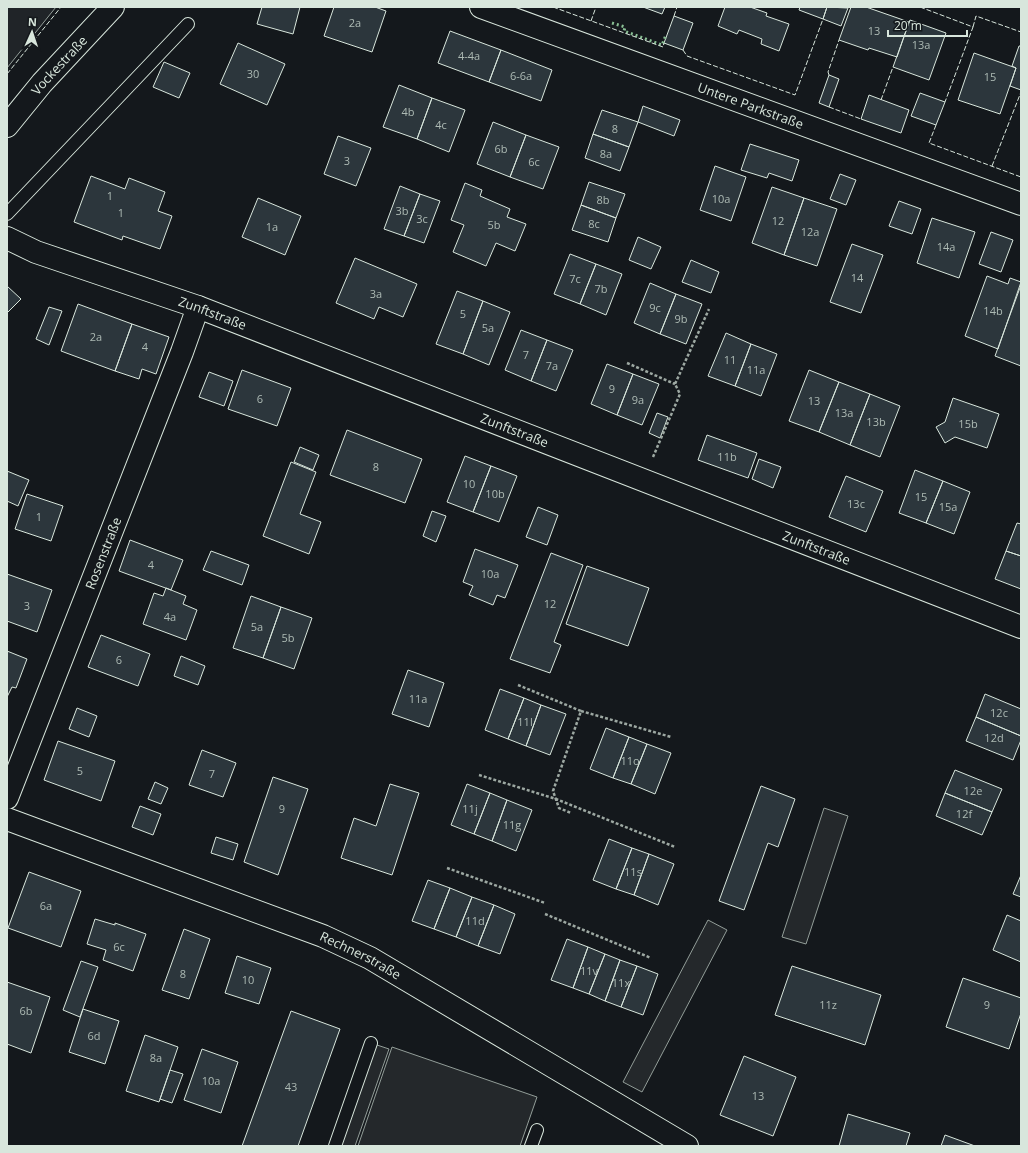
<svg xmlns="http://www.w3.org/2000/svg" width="1028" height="1153" font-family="'Open Sans',sans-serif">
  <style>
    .green { fill: #202428; stroke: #939e99 }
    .parking { fill: #24282b; stroke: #939e99 }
    .building { fill: #2c363c; stroke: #d8e6dc }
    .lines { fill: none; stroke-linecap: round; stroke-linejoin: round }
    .service-casing { stroke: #d8e6dc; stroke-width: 14 }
    .minor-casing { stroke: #d8e6dc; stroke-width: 24 }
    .secondary-casing { stroke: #d8e6dc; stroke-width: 24 }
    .path { stroke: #9da8a2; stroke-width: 2.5; stroke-dasharray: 3 2; stroke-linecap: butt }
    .service { stroke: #14181c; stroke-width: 12 }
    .minor { stroke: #14181c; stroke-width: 22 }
    .secondary { stroke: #14181c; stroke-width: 22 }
    .hedge { stroke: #8ac095; stroke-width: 3; stroke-dasharray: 2 3; stroke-linecap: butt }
    .fence { stroke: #d8e6dc; stroke-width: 1; stroke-dasharray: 5 2; stroke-linecap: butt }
    .labels { text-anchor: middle; stroke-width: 3; stroke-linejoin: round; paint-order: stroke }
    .number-label { font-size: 11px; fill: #adbab4 }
    .street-label { font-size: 13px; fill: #d8e6dc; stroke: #14181c }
  </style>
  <rect width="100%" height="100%" fill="#14181c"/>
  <!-- green -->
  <path class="green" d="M7 7H56L7 68Z"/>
  <!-- parking -->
  <path class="parking" d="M824 808 848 816 806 944 782 937Z
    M708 920 727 930 642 1092 623 1082Z
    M371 1043 389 1049 355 1146H335Z
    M392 1047 537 1097 520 1146H358Z"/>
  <!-- building -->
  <path class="building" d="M262 7H300L293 34 257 24Z
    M334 7H375L386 11 372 52 324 36Z
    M643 7H665L662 14Z
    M725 7H750L767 13 766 16 789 24 779 51 761 44 762 39 739 30 737 34 718 26Z
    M800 7H827L823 19 799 10Z
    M827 7 848 8 841 26 823 19Z
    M851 7H866L909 22 897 57 869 48 868 50 839 40Z
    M674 16 693 23 683 50 664 43Z
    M910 20 946 33 929 80 893 67Z
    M450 31 501 50 489 82 438 63Z
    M238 43 285 64 267 105 220 84Z
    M1019 46H1021V90L1010 86 1016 68 1012 66Z
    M501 50 552 70 541 101 489 82Z
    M974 53 1016 68 1000 114 958 100Z
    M164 62 190 73 179 98 153 87Z
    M829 75 839 79 829 107 819 103Z
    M399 85 432 98 417 139 383 127Z
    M920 93 945 102 936 125 911 116Z
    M869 95 909 110 901 133 861 119Z
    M432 98 465 110 449 152 417 139Z
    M643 106 680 120 674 136 638 122Z
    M602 110 638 122 629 147 593 134Z
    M493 122 526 135 510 177 477 164Z
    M593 134 629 147 620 171 585 158Z
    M526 135 559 147 543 189 510 177Z
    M338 136 371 148 356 186 324 174Z
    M750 144 799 160 792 181 769 173 767 178 741 170Z
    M715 166 746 177 731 221 700 210Z
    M840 174 856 180 846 205 830 199Z
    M91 176 125 189 129 178 165 192 158 211 172 216 160 249 123 236 122 240 74 222Z
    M589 182 625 194 616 218 581 205Z
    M465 183 482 190 480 196 510 209 507 217 526 224 515 251 496 243 486 266 453 252 464 225 451 220Z
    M400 186 420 194 404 236 384 229Z
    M772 187 804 198 784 255 752 243Z
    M420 194 440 201 424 243 404 236Z
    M258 198 301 216 285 255 242 237Z
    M804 198 837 209 817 266 784 255Z
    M899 201 921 209 912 234 889 226Z
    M581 205 616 218 608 242 572 230Z
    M932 218 975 232 959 278 917 263Z
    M991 232 1013 240 1001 272 979 264Z
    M638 237 661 247 651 269 629 260Z
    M852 244 883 255 861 313 830 302Z
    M570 254 596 264 580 304 554 294Z
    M355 258 417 284 403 317 379 307 374 319 336 303Z
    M691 260 719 272 711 293 682 282Z
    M596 264 622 274 606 315 580 304Z
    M987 276 1008 284 1010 278 1021 282 998 349 965 336Z
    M650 283 676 294 660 334 634 323Z
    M1021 285V366L995 356Z
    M7 286 21 299 7 313Z
    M457 291 483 301 463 354 436 344Z
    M676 294 702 304 686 344 660 334Z
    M483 301 510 312 489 365 463 354Z
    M78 304 132 324 115 371 61 351Z
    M49 307 62 311 49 345 36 339Z
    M132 324 169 337 156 374 142 369 139 379 115 371Z
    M521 330 547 340 531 381 505 370Z
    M726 333 751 344 735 386 708 376Z
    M547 340 573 350 556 391 531 381Z
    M751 344 777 354 761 396 735 386Z
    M607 364 633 374 617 415 591 404Z
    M242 370 291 388 277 426 228 409Z
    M809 370 839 382 819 432 789 421Z
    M209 372 233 381 224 406 199 397Z
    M633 374 659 384 642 425 617 415Z
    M839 382 870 394 850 445 819 432Z
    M870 394 900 406 880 457 850 445Z
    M953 398 999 414 987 448 955 437 945 443 936 427 945 422Z
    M657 413 668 417 660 438 649 433Z
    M347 430 422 459 405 503 330 475Z
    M707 435 757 453 748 478 698 460Z
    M300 447 319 455 313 470 294 462Z
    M465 456 491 466 473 512 447 502Z
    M759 459 781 467 773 488 752 479Z
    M291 462 316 472 300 514 321 522 309 554 263 536Z
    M491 466 517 476 499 522 473 512Z
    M915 470 943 481 926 523 899 513Z
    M7 471 29 480 18 506 7 501Z
    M846 476 883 491 866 532 829 517Z
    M943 481 970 492 954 534 926 523Z
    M27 494 63 506 51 541 15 529Z
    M538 507 558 515 547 545 526 537Z
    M432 511 446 516 436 542 423 536Z
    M1017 523 1021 524V556L1006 551Z
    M130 540 183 560 171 590 119 571Z
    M475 549 518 565 505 598 497 595 493 605 469 595 473 586 463 582Z
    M211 551 249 565 242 585 203 570Z
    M1006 551 1021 556V589L995 579Z
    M551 553 583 565 554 642 561 645 550 673 510 659Z
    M587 566 649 588 628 646 566 624Z
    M7 574 52 590 37 632 7 621Z
    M166 588 186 596 183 604 197 610 186 640 143 624 154 593 163 596Z
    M251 596 281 607 263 658 233 648Z
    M281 607 312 618 294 669 263 658Z
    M101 635 150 654 138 686 88 667Z
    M7 651 27 659 16 688 12 687 7 697Z
    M181 656 205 666 198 685 174 676Z
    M408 670 444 683 429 727 392 714Z
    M500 689 524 698 508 739 485 730Z
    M985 694 1021 709V736L976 717Z
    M524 698 541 705 526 746 508 739Z
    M541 705 566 714 550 755 526 746Z
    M77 708 97 716 89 737 69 729Z
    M976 717 1021 736V740L1013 760 966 741Z
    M606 728 629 737 613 778 590 769Z
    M629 737 647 744 631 784 613 778Z
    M58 741 115 761 101 801 44 780Z
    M647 744 671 753 655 794 631 784Z
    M202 750 236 763 223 797 189 785Z
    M955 770 1002 789 992 812 945 793Z
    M273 777 308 789 278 875 244 862Z
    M155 782 168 788 161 804 148 799Z
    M390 784 419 793 392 875 341 858 354 818 376 826Z
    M467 784 490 793 474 834 451 825Z
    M761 786 795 799 778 847 768 843 744 910 719 901Z
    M490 793 507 800 492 841 474 834Z
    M945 793 992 812 982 835 936 816Z
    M507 800 532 810 516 851 492 841Z
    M140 806 161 814 153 835 132 827Z
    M216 837 238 844 233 860 211 853Z
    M609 839 632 848 616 889 593 880Z
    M632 848 649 854 634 895 616 889Z
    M649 854 674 864 658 905 634 895Z
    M29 872 81 891 61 947 8 928Z
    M1021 875V897L1013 894Z
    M428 880 450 888 434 929 412 921Z
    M450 888 472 897 456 937 434 929Z
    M472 897 494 905 478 946 456 937Z
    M494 905 515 914 500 954 478 946Z
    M1007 915 1021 921V962L993 950Z
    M95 919 115 925V923L146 934 133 971 103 960 106 950 87 944Z
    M184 929 210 939 189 999 162 990Z
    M567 939 588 947 573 988 551 980Z
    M588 947 605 954 589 994 573 988Z
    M605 954 620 960 605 1001 589 994Z
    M237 956 271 968 259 1004 225 993Z
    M620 960 637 966 621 1007 605 1001Z
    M81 961 98 967 80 1017 63 1010Z
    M637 966 658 974 643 1015 621 1007Z
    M792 966 881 995 865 1045 775 1015Z
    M963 978 1021 998V1013L1009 1049 946 1027Z
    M7 982 50 997 31 1053 7 1044Z
    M83 1009 119 1021 105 1064 69 1052Z
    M291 1011 340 1029 298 1146H242Z
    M145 1035 178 1047 159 1102 126 1091Z
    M202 1049 238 1062 221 1113 184 1100Z
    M744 1056 796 1077 773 1136 720 1115Z
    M170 1070 183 1074 172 1103 160 1099Z
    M848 1114 910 1133 906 1146H839Z
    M945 1135 975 1146H941Z"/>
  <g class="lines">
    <!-- service casing -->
    <g class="service-casing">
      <path id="service" d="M7 214 188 24
        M335 1146 371 1043
        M531 1146 537 1130"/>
    </g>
    <!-- minor casing -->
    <g class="minor-casing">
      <g id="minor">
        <path id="s1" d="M481 7 1021 204"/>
        <path id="s2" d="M7 238 36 252 198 307 1021 627"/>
        <path id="s3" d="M7 798 182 352 198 307"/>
        <path id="s4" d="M7 819 323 936 370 958 687 1146"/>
      </g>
    </g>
    <!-- secondary casing -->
    <g class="secondary-casing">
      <g id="secondary">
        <path id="s5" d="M7 126 42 83 113 7"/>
      </g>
    </g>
    <!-- path -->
    <path class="path" d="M627 363 675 384
      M653 457 680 394 675 384 709 309
      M518 685 581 711 553 791 559 808 571 813
      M581 711 671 737
      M479 775 556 799 675 847
      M447 868 545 903
      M545 914 651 958"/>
    <!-- service -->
    <use href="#service" class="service"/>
    <!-- minor -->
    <use href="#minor" class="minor"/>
    <!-- secondary -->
    <use href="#secondary" class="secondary"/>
    <!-- hedge -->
    <path class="hedge" d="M612 23 625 27 624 31 662 45 666 35"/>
    <!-- fence -->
    <path class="fence" d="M553 7 663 47 664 43
      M920 7 973 27 945 102
      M674 16 677 7
      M591 21 596 7
      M973 27 976 16 1021 32
      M683 50 687 56 795 95 823 19
      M7 74 61 7
      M829 75 828 72 839 40
      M881 100 893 67
      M829 107 861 119
      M936 125 929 143 1021 177
      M992 166 1021 92"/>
  </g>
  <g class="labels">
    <!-- number labels -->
    <g class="number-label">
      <text x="355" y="27">2a</text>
      <text x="874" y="35">13</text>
      <text x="921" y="49">13a</text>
      <text x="469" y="60">4-4a</text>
      <text x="253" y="78">30</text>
      <text x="521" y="80">6-6a</text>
      <text x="990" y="81">15</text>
      <text x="408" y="116">4b</text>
      <text x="441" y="129">4c</text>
      <text x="615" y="133">8</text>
      <text x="501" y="153">6b</text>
      <text x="606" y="158">8a</text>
      <text x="347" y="165">3</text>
      <text x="534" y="166">6c</text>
      <text x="110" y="200">1</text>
      <text x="721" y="203">10a</text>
      <text x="603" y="204">8b</text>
      <text x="402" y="215">3b</text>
      <text x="121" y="217">1</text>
      <text x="422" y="223">3c</text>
      <text x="778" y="225">12</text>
      <text x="594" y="228">8c</text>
      <text x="494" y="229">5b</text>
      <text x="272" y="231">1a</text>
      <text x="810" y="236">12a</text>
      <text x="946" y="251">14a</text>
      <text x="857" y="282">14</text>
      <text x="575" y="283">7c</text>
      <text x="601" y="293">7b</text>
      <text x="376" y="298">3a</text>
      <text x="655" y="312">9c</text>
      <text x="993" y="315">14b</text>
      <text x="463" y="318">5</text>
      <text x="681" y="323">9b</text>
      <text x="488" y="332">5a</text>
      <text x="96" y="341">2a</text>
      <text x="145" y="351">4</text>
      <text x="526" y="359">7</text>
      <text x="730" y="364">11</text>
      <text x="552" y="370">7a</text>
      <text x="756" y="374">11a</text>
      <text x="612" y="393">9</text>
      <text x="260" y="403">6</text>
      <text x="638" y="404">9a</text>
      <text x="814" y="405">13</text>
      <text x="844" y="417">13a</text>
      <text x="876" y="426">13b</text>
      <text x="968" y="428">15b</text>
      <text x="727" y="461">11b</text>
      <text x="376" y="471">8</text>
      <text x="469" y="488">10</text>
      <text x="495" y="498">10b</text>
      <text x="921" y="501">15</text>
      <text x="856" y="508">13c</text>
      <text x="948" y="511">15a</text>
      <text x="39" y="521">1</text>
      <text x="151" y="569">4</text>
      <text x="490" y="578">10a</text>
      <text x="550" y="608">12</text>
      <text x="27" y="610">3</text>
      <text x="170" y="621">4a</text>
      <text x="257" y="631">5a</text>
      <text x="288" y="642">5b</text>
      <text x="119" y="664">6</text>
      <text x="418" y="703">11a</text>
      <text x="999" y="717">12c</text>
      <text x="525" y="726">11l</text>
      <text x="994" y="742">12d</text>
      <text x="630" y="765">11o</text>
      <text x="80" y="775">5</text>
      <text x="212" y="778">7</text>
      <text x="973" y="795">12e</text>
      <text x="282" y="813">9</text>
      <text x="470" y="813">11j</text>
      <text x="964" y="818">12f</text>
      <text x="512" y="829">11g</text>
      <text x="633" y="876">11s</text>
      <text x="46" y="910">6a</text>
      <text x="475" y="925">11d</text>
      <text x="119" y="951">6c</text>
      <text x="589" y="975">11v</text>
      <text x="183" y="978">8</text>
      <text x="248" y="984">10</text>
      <text x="621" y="987">11x</text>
      <text x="828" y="1009">11z</text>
      <text x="987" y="1009">9</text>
      <text x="26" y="1015">6b</text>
      <text x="94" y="1040">6d</text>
      <text x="156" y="1062">8a</text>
      <text x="211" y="1085">10a</text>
      <text x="291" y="1091">43</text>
      <text x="758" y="1100">13</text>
    </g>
    <!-- street labels -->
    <g class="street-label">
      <text dy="5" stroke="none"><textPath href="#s5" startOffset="80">Vockestraße</textPath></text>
      <text dy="5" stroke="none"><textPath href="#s1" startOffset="287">Untere Parkstraße</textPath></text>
      <text dy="5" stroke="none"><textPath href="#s2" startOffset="219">Zunftstraße</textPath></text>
      <text dy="5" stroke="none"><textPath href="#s2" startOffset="543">Zunftstraße</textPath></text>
      <text dy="5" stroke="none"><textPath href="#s2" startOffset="867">Zunftstraße</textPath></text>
      <text dy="5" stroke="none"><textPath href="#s3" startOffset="263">Rosenstraße</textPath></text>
      <text dy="5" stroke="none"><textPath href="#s4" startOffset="379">Rechnerstraße</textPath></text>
    </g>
  </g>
  <!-- border -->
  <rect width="1028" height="1153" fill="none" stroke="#d8e6dc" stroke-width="16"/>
  <!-- north arrow -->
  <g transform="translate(32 32) rotate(3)" stroke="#14181c" stroke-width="3" paint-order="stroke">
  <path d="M0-3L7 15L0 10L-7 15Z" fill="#d8e6dc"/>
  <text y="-6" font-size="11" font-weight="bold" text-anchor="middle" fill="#d8e6dc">N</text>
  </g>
  <!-- scale -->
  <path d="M888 30v6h79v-6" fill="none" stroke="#d8e6dc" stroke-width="2"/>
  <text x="894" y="30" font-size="12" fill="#d8e6dc" stroke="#14181c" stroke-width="3" paint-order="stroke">20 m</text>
</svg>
